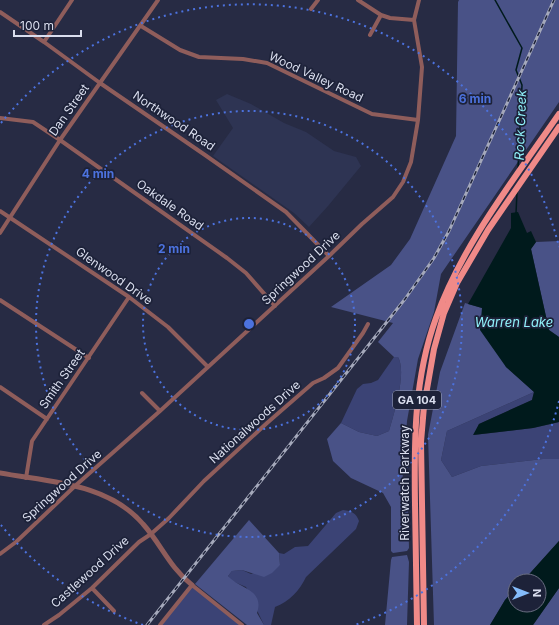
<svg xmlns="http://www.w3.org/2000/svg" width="559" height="625" font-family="Inter,sans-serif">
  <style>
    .built { fill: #2e3453 }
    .green { fill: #3b4375 }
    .forest { fill: #495287 }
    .water { fill: #001a1c }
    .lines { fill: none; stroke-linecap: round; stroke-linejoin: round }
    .stream { stroke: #001a1c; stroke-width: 1.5 }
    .minor { stroke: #8f5d5b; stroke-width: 4 }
    .tertiary { stroke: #8f5d5b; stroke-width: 5 }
    .primary { stroke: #f08a88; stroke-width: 6 }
    .rail-casing { stroke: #a5a9bb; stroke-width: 3 }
    .rail { stroke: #1d2239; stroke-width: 1.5; stroke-dasharray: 4.5; stroke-linecap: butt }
    .ring { fill: none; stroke: #4c72de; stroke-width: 2; stroke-dasharray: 2 4 }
    .labels { text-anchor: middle; stroke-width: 3.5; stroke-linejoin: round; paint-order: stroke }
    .shield { fill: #1d2239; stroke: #a1a6b8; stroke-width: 1 }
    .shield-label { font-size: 11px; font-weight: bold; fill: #dadeee }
    .street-label { font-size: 12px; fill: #dadeee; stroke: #1d2239 }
    .water-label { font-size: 13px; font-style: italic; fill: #91f3fb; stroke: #1d2239 }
    .centre { fill: #4c72de; stroke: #1d2239; stroke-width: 2 }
    .ring-label { font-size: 12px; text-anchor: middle; font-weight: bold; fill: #4c72de; stroke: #1d2239; stroke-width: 3.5; stroke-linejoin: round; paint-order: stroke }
  </style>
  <rect width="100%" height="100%" fill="#272b44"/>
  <!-- built -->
  <path class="built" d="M227 94 251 104 284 123 306 132 334 151 356 157 361 166 328 206 309 227 294 213 213 156 233 128 216 100Z"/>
  <!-- green -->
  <path class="green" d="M394 357H398C407 372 394 414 389 431L377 436 359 432 341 423 357 389 363 384 371 383 378 380Z
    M534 392 532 400 479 424 474 435 533 428 559 422V459H543L481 466 452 477 441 460 447 431Z
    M343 510C352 511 356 513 359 521L356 529 306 577C300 590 289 602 275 607L271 625H264L246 587 232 581 228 576 232 571 242 570 251 574 280 565 279 553 284 554 295 547 308 546 336 513Z
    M192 585 244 625H160Z"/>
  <!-- forest -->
  <path class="forest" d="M459 0H559V102L441 274 434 312 418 359 407 421 402 485 408 507 409 548 407 551 393 553 391 551V507L383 493 351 478 333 461 327 439 341 423 359 432 377 436 389 431C394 414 407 372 398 357H394L378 342 393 323 331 307 391 265 410 239 456 136 458 2Z
    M559 241V337L549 330 531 249 536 242Z
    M465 303 482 308 506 367 534 392 447 431 441 460 452 477 481 466 543 459H559V541L523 581H515V589L505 600 490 625H434L428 435 440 372Z
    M249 520 279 553 280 565 272 573 264 577 242 570 232 571 228 576C239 589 265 589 257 613L264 625H247L195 584Z
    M407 555 409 562 407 625H385L391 560 392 557Z
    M559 588V625H533Z"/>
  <!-- water -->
  <path class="water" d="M518 212 527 233 531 231 536 242 531 249 549 330 559 337V422L533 428 473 435 479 424 532 400 534 392 506 367 480 330 482 308 468 304 511 228V213Z
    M559 541V588L533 625H490L505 600 515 589V605H539V581H523Z"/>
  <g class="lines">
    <!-- stream -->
    <path class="stream" d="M495 0 522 48 516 70 522 85 518 169
      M516 213 517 192"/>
    <!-- minor -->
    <path class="minor" d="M358 0 381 15 390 18 414 20
      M311 9 318 0
      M0 12 44 42 100 83 205 155 286 212 329 256
      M141 26 180 50 199 57 243 59 267 63 372 114 418 120
      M370 35 381 15
      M44 42 72 0
      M0 118 33 122 60 140 227 258 246 273 275 306
      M0 211 129 297 168 327 208 367
      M0 233 60 140 158 0
      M0 300 89 358
      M0 387 47 419
      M142 393 160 411
      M26 478 32 441 129 297
      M0 554 16 542 75 486 160 411 329 256 362 224 393 197 403 182 411 162 418 120 422 67 414 20 419 0
      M92 588 114 611
      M44 625 59 615 92 588 139 542 151 534 169 518 204 481 267 423 313 383 324 378 338 368 363 333 368 324
      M160 625 192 585 242 625"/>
    <!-- tertiary -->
    <path class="tertiary" d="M0 473C49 482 108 483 143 524 161 544 170 568 192 585"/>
    <!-- primary -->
    <path class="primary" d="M417 625C416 585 416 544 415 504 414 441 414 378 436 318 462 245 515 178 559 114
      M424 625 421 442 424 406 434 349 444 313 457 283 488 230 559 127"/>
    <!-- rail casing -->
    <g class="rail-casing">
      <path id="rail" d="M147 625 405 299 434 258 449 231 554 0"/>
    </g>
    <!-- rail -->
    <use href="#rail" class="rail"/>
  </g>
  <!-- distance rings -->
  <g class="ring">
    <circle cx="249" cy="324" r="106"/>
    <circle cx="249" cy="324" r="213"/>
    <path d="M559 401A319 319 0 0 1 355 625M143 625A319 319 0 0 1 1 525M1 123A319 319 0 0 1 559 247"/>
  </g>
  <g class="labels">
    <!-- shield labels -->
    <rect class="shield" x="393" y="391" width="48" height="18" rx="3"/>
    <g class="shield-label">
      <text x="417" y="404">GA 104</text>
    </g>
    <!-- street labels -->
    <g class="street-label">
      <text transform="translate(316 77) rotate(25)" y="4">Wood Valley Road</text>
      <text transform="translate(69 110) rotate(-55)" y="4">Dan Street</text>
      <text transform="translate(174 121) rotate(34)" y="4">Northwood Road</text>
      <text transform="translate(170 205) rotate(35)" y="4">Oakdale Road</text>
      <text transform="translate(301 268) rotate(-43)" y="4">Springwood Drive</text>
      <text transform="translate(114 276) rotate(35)" y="4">Glenwood Drive</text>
      <text transform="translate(62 379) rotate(-55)" y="4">Smith Street</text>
      <text transform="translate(255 422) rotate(-42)" y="4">Nationalwoods Drive</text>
      <text transform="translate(405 483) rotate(-90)" y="4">Riverwatch Parkway</text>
      <text transform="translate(62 486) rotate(-42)" y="4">Springwood Drive</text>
      <text transform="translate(90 572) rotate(-42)" y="4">Castlewood Drive</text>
    </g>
    <!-- water labels -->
    <g class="water-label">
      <text transform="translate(520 125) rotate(-88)" y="5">Rock Creek</text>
      <text x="514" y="327">Warren Lake</text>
    </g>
  </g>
  <circle cx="249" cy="324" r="6" class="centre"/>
  <g class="ring-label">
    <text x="475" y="103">6 min</text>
    <text x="98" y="178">4 min</text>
    <text x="174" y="253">2 min</text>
  </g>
  <!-- north arrow -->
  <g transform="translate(527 593) rotate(90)"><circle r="19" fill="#1d2239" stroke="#696d81"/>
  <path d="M0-3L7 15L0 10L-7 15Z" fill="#84bcfb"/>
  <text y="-6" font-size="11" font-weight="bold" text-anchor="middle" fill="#dadeee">N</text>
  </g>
  <!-- scale -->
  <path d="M14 30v6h67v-6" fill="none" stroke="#dadeee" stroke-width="2"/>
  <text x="20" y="30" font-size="12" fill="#dadeee" stroke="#1d2239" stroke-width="3" paint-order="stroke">100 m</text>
</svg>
